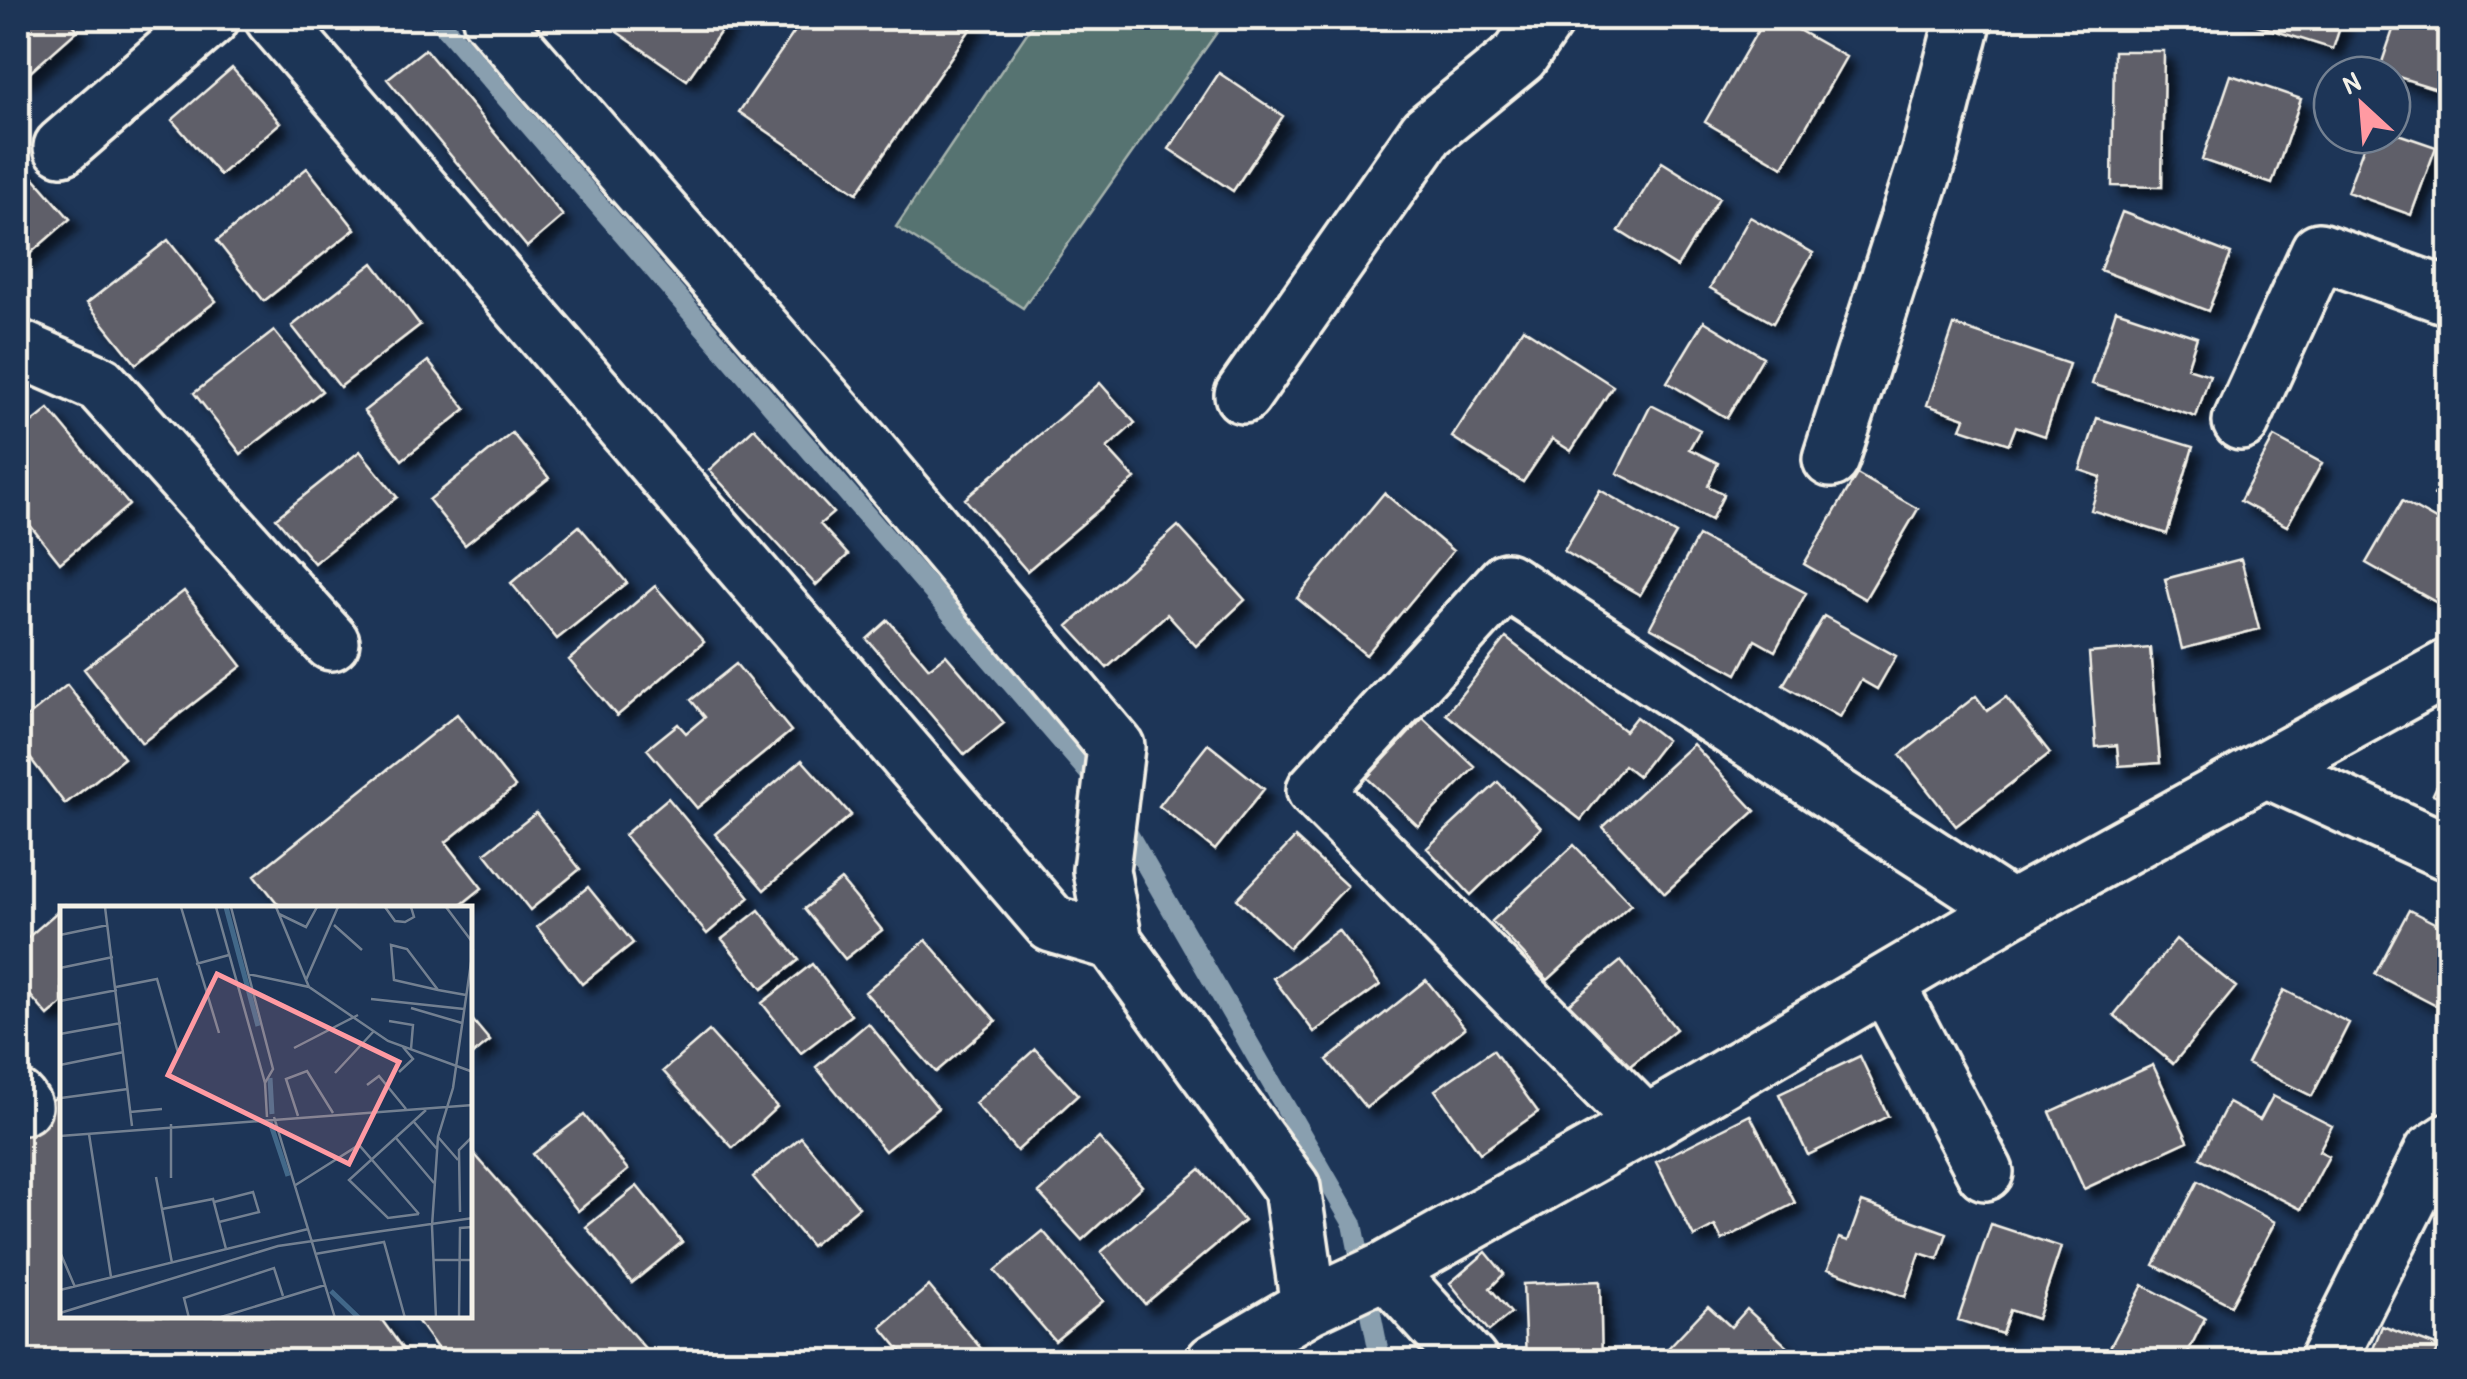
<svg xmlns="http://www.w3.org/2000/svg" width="2467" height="1379" font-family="'Patrick Hand',sans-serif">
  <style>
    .green { fill: #567371; stroke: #a5b2ac; stroke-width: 2.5 }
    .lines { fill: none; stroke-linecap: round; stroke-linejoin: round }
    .stream { stroke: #899faf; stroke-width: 20 }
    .building { fill: #5f5f69; stroke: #f4f1e8; stroke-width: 2.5; filter: url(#shadow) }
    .minor-casing { stroke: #f4f1e8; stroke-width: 62 }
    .minor { stroke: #1d3557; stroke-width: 55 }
    .inset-river { fill: none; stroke: #426889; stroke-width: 5 }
    .inset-road { fill: none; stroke: #738091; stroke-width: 2.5 }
    .view { fill: #ff9aa2; fill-opacity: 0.15; stroke: #ff9aa2; stroke-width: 5 }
    .inset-edge { fill: none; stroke: #f4f1e8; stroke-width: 5 }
  </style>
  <defs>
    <filter id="shadow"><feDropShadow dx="9" dy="9" stdDeviation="5" flood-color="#0009"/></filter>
  </defs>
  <rect width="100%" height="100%" fill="#1d3557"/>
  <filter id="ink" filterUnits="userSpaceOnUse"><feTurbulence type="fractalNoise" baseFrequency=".01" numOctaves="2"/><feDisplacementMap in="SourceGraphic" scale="20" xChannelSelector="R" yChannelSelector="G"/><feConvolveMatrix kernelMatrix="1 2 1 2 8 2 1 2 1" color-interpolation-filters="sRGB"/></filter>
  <g filter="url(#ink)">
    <!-- green -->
    <path class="green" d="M1037 18H1227L1023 308 896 227Z"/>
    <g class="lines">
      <!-- stream -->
      <path class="stream" d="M437 18 1102 788
        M1119 818 1353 1224 1379 1353 1388 1362"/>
    </g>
    <!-- building -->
    <path class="building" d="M18 18H67L78 30 18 83Z
      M627 18H730L687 80 617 32Z
      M804 18H978L857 193 739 112Z
      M1765 18H1777L1846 57 1783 167 1705 122Z
      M2235 18H2343L2333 49Z
      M2397 18H2450V93L2379 71Z
      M425 49 563 216 527 247 387 79Z
      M2114 51H2164L2162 187 2112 186Z
      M232 68 280 123 220 175 172 120Z
      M1219 73 1283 116 1233 191 1169 149Z
      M2231 75 2301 99 2272 184 2202 160Z
      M2392 132 2436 147 2411 215 2347 192 2368 135H2392Z
      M1662 162 1719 198 1677 267 1619 231Z
      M22 164 70 219 18 264V168Z
      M307 168 355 229 264 301 217 241Z
      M2122 212 2231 254 2208 311 2100 270Z
      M1750 217 1813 253 1773 323 1710 288Z
      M168 240 216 301 136 364 87 303Z
      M373 263 420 325 340 387 292 326Z
      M2116 310 2197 337 2187 368 2210 375 2196 417 2092 384Z
      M1704 321 1763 357 1727 418 1667 382Z
      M1954 325 2069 364 2045 436 2016 426 2009 444 1961 428 1965 418 1927 405Z
      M1523 328 1613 386 1571 451 1552 439 1523 482 1452 437Z
      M274 331 322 391 241 454 194 393Z
      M428 361 466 409 402 460 364 411Z
      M1100 383 1135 423 1107 448 1135 479 1027 571 965 499Z
      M1651 405 1700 430 1689 449 1718 463 1708 486 1724 494 1711 520 1617 473Z
      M49 409 129 505 60 563 18 510V434Z
      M2097 418 2193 447 2167 534 2091 510 2101 477 2080 470Z
      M754 428 833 513 820 524 848 555 816 585 709 470Z
      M512 433 549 478 465 545 429 500Z
      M2274 437 2322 463 2287 526 2240 501Z
      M360 451 397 497 314 563 276 518Z
      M2450 469V503L2434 495Z
      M1857 474 1918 509 1865 599 1804 564Z
      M1600 490 1676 534 1640 595 1564 551Z
      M1384 493 1453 551 1366 655 1297 598Z
      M2402 501 2450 528V610L2366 563Z
      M579 526 627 583 557 639 511 583Z
      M1178 526 1245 600 1196 646 1167 614 1107 668 1068 626Z
      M1698 536 1806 593 1775 651 1755 640 1737 674 1650 627Z
      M2241 559 2259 629 2182 649 2165 579Z
      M655 586 704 642 617 716 569 660Z
      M184 591 242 666 142 743 84 669Z
      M1824 616 1896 656 1877 689 1861 680 1840 717 1783 685Z
      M888 620 929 668 946 655 1004 723 965 755 867 639Z
      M1506 638 1625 731 1636 717 1666 740 1638 776 1624 765 1581 820 1446 714Z
      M2150 648 2160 763 2119 766 2117 745 2096 747 2089 653Z
      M736 664 791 731 697 808 647 749 678 724 686 733 705 717 691 700Z
      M67 685 124 758 65 804 18 742V724Z
      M1976 696 1987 711 2006 697 2050 753 1956 826 1900 755Z
      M457 714 515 787 446 842 482 888 456 909H282L255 875Z
      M1423 718 1475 767 1418 826 1367 778Z
      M1208 744 1264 789 1215 850 1159 806Z
      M1693 744 1755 811 1665 893 1603 827Z
      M2450 758V801L2433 794Z
      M802 760 851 815 764 890 715 834Z
      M1498 782 1541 828 1471 895 1427 848Z
      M668 798 750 897 707 934 624 835Z
      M536 813 580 869 530 910 485 853Z
      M1295 838 1347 886 1289 948 1237 899Z
      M1574 845 1631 904 1548 980 1492 921Z
      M841 880 882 930 845 959 804 909Z
      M588 887 633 943 582 984 537 927Z
      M65 905 69 909H62V1004L48 1016 18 981V946Z
      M759 910 799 960 762 989 722 939Z
      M2409 910 2450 931V1013L2375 974Z
      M1338 930 1380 985 1314 1032 1273 978Z
      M2176 939 2236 987 2173 1064 2114 1015Z
      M926 940 996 1021 936 1072 865 992Z
      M1621 961 1676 1029 1615 1078 1560 1011Z
      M812 964 851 1015 801 1053 762 1003Z
      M1426 980 1465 1028 1366 1108 1327 1060Z
      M2284 990 2349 1023 2312 1096 2247 1064Z
      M470 1017 490 1041 470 1057Z
      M868 1023 938 1108 885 1151 816 1067Z
      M709 1031 777 1107 733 1148 663 1071Z
      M1035 1049 1078 1095 1017 1151 975 1103Z
      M1493 1050 1538 1112 1480 1153 1435 1090Z
      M1860 1056 1888 1116 1808 1155 1779 1094Z
      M2153 1065 2188 1141 2084 1189 2050 1112Z
      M62 1093V1316H379L412 1362H29L18 1346V1125Z
      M2273 1096 2332 1126 2319 1151 2329 1156 2301 1209 2200 1158 2228 1103 2260 1120Z
      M584 1115 628 1170 578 1211 533 1154Z
      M1750 1115 1795 1203 1722 1240 1715 1226 1694 1237 1656 1162Z
      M801 1137 859 1207 811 1246 753 1177Z
      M1099 1138 1142 1186 1082 1240 1039 1193Z
      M470 1149 657 1362H447L414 1316H470Z
      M1200 1169 1244 1221 1145 1304 1101 1252Z
      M2198 1181 2275 1222 2231 1305 2154 1265Z
      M637 1186 682 1242 632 1283 586 1227Z
      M1862 1202 1947 1233 1938 1259 1920 1253 1905 1297 1828 1269 1839 1238 1848 1241Z
      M1991 1224 2061 1247 2037 1319 2010 1310 2002 1334 1958 1320Z
      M1043 1231 1103 1301 1055 1341 995 1271Z
      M1486 1252 1504 1274 1490 1288 1511 1313 1489 1331 1450 1283Z
      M1600 1281 1602 1362H1526L1523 1284Z
      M2143 1285 2205 1318 2183 1362H2118L2106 1355Z
      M929 1286 988 1357 982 1362H910L881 1327Z
      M1708 1306 1731 1327 1747 1309 1793 1352 1785 1362H1655Z
      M2382 1326 2439 1347 2433 1362H2368Z"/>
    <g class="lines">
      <!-- minor casing -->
      <g class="minor-casing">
        <path id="minor" d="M273 18 1052 924 1114 942
          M491 18 863 445 1116 747 1101 870 1114 942 1292 1188 1309 1306
          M62 147 211 18
          M18 348 100 384 331 642
          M1243 395 1427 132 1520 56 1546 18
          M2241 422 2319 251 2450 297
          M1831 459 1929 155 1964 18
          M2266 769 2450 853
          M1886 983 1985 1172
          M18 1099 23 1106
          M1646 1124 1315 790 1506 581 2011 909
          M1386 1270 1470 1362
          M1214 1362 1309 1306 1386 1270 1646 1124 2011 909 2450 667
          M2327 1362 2432 1153 2450 1141"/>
      </g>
      <!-- minor -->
      <use href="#minor" class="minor"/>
    </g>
  </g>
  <!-- overview -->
  <g transform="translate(60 906)">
    <rect width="412" height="412" fill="#1d3557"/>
    <path class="inset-river" d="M166 1 198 120M210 172 212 208M210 216 228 270M271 385 299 412"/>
    <path class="inset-road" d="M45 1 72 220M121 1 159 127M156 1 205 177M171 1 213 163 205 177 207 211M216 1 246 74M325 1 335 15 345 16 354 11 351 1M386 1 413 37M219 8 246 21 257 1M274 19 302 44M0 29 48 19M136 58 169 49M0 62 53 51M188 68 249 81 328 135 413 166M56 81 97 73 119 150M249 81 246 74 278 1M378 84 347 43 331 39 334 74 378 84 406 89M311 93 404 103M0 95 57 84M351 102 402 117M329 115 353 119 351 143M0 128 61 117M234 142 298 109M0 159 64 146M339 166 353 153 343 141M275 167 314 125M307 179 319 170 346 203M1 192 68 183M70 206 102 203M238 210 226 173 247 165 273 207M214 211 275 412M354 216 377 243M111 218V272M29 228 51 371M0 230 413 199M378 231 398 254M336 232 374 277M96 271 112 357M234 280 299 239 359 308M154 296 193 286 199 306 159 316M102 303 153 293 166 343M400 306 399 244 413 230M359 308 328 312 289 274 366 204M0 346 15 381M255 348 324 336 345 412M373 354H413M0 384 248 323M0 407 218 340 413 312M129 412 124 392 214 362 223 390M158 412 265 379M376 412 372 320 378 231 393 182 413 43M399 412 400 322 413 321"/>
    <path class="view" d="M157 68 339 156 289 258 108 169Z"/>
    <rect width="412" height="412" class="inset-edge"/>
  </g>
  <!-- margin -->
  <rect width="2467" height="1379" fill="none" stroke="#1d3557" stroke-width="60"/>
  <rect x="30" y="30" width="2407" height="1319" fill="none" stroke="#f4f1e8" stroke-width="4" filter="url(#ink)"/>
  <!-- north arrow -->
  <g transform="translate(2362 105) rotate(334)"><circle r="48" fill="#1d3557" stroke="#738091" stroke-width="2.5"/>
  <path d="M0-8L18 38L0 25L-18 38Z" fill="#ff9aa2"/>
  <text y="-15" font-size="28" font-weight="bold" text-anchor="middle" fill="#f4f1e8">N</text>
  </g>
</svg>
